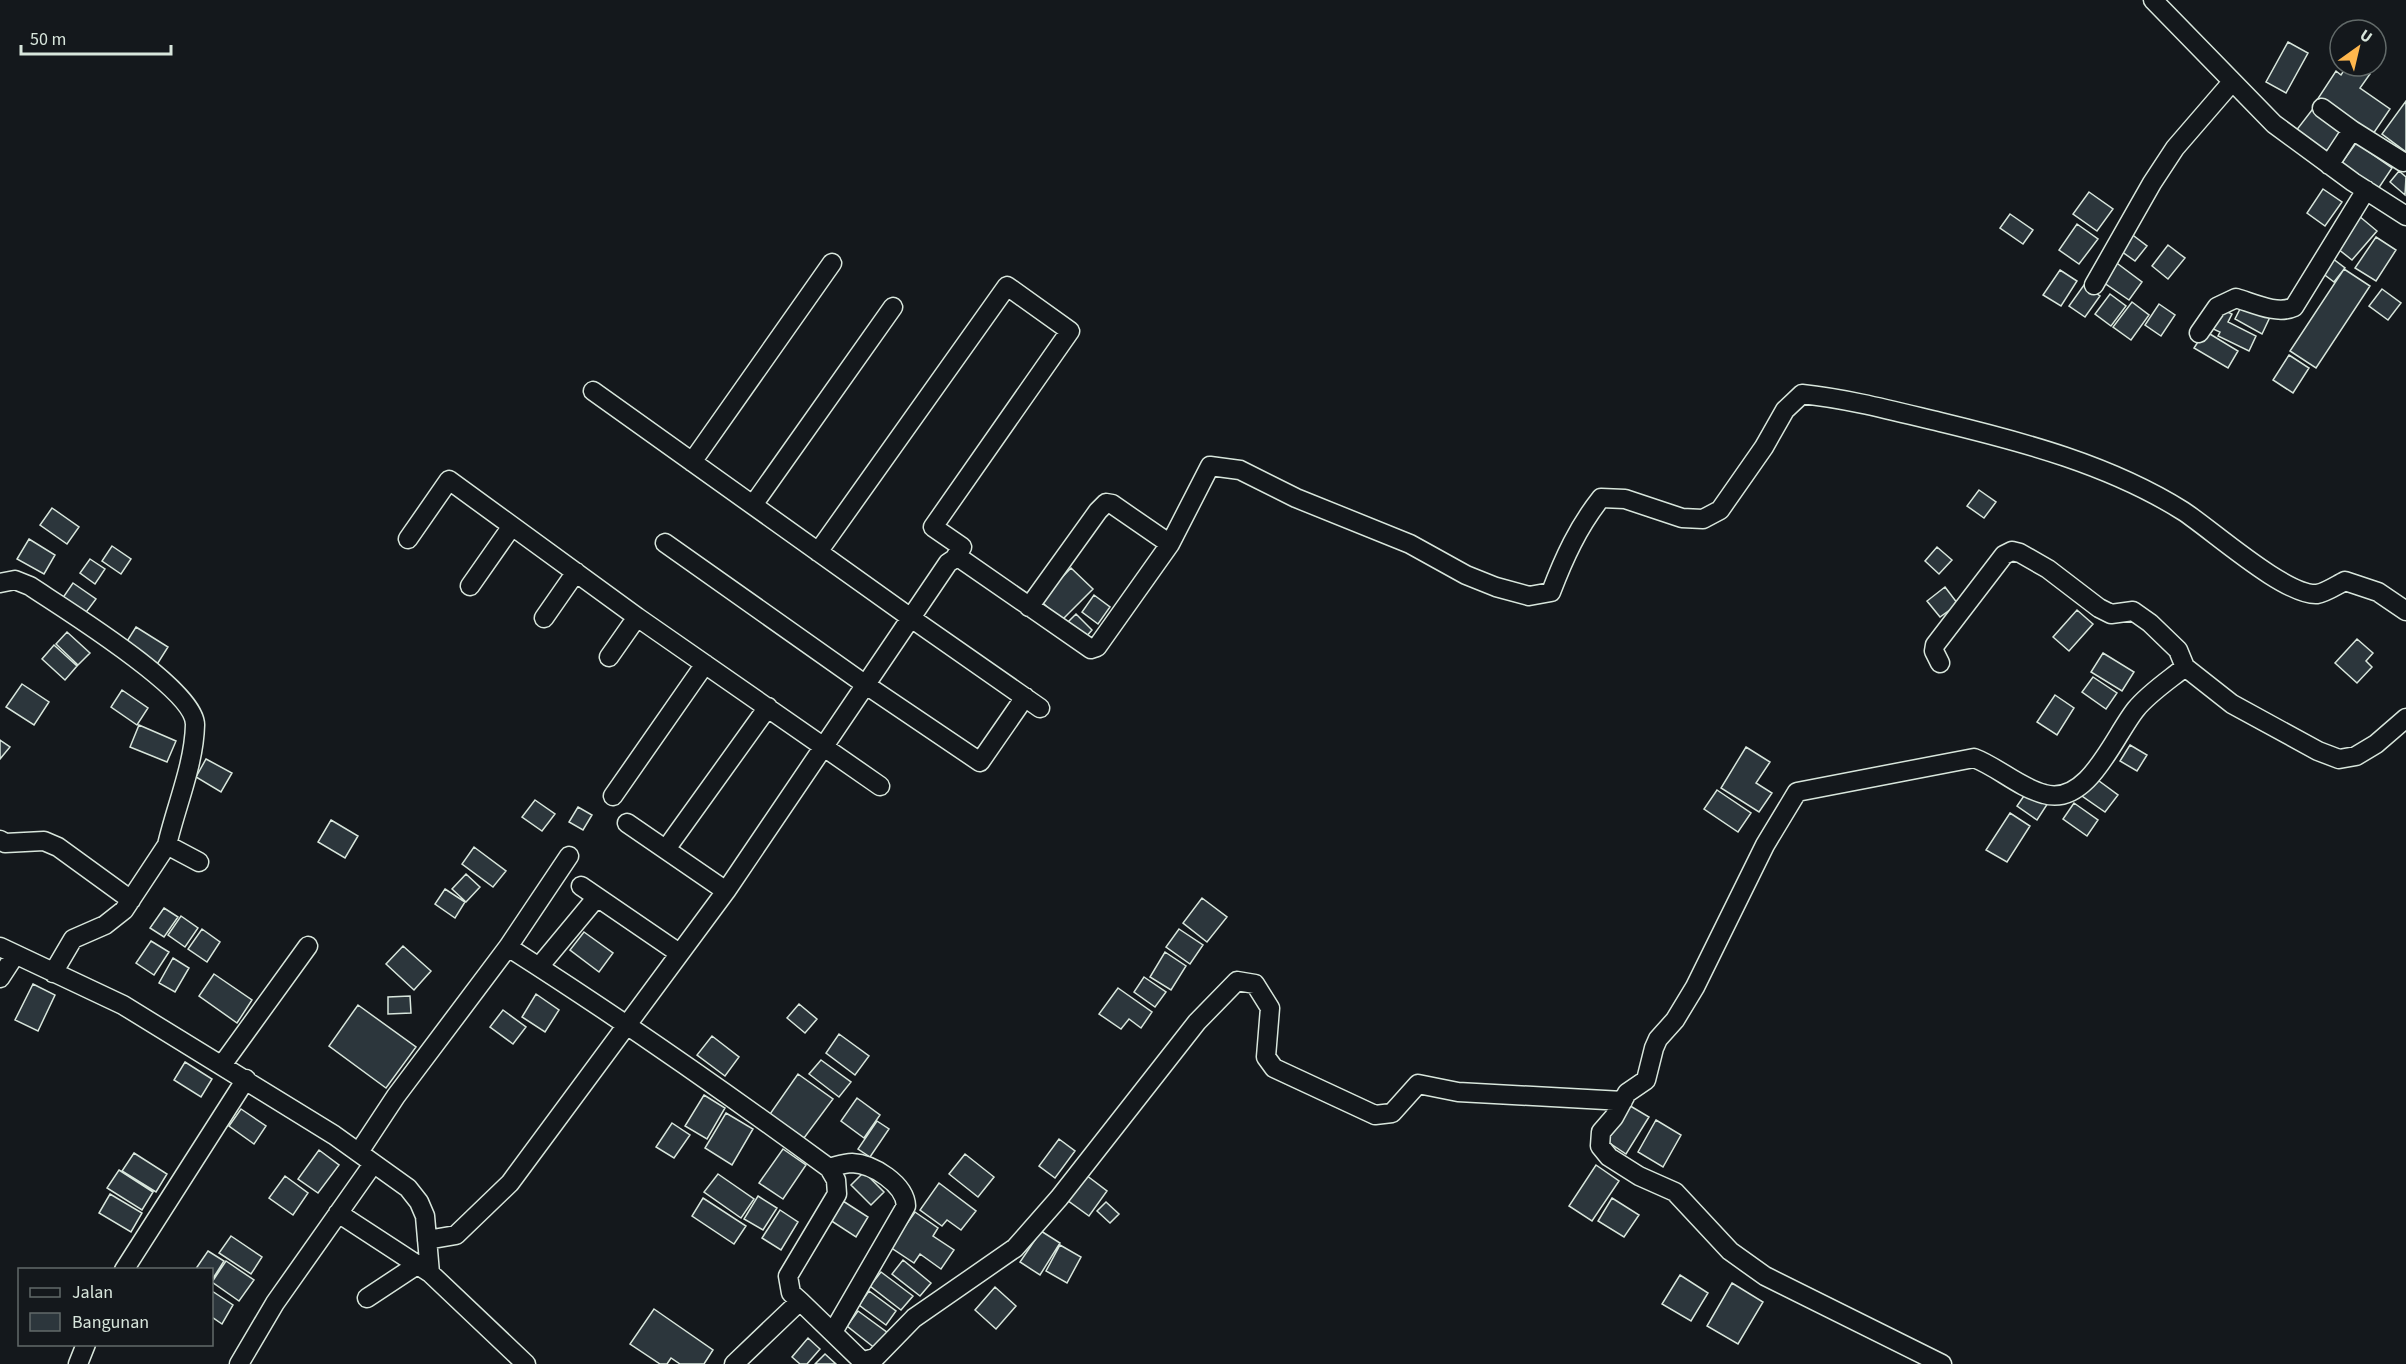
<svg xmlns="http://www.w3.org/2000/svg" width="2406" height="1364" font-family="'Source Sans 3',sans-serif">
  <style>
    .building { fill: #2c363c; stroke: #d8e6dc; stroke-width: 1.5 }
    .lines { fill: none; stroke-linecap: round; stroke-linejoin: round }
    .street-casing { stroke: #d8e6dc; stroke-width: 21 }
    .street { stroke: #14181c; stroke-width: 18 }
  </style>
  <rect width="100%" height="100%" fill="#14181c"/>
  <!-- building -->
  <path class="building" d="M2288 42 2308 53 2286 93 2266 82Z
    M2347 66H2358L2370 74 2360 88 2390 109 2371 137 2317 100 2336 71 2341 75Z
    M2406 101V152L2382 134Z
    M2312 110 2343 133 2326 155 2295 132Z
    M2356 143 2392 168 2378 189 2341 164Z
    M2399 171 2406 177 2405 195 2390 182Z
    M2323 189 2342 202 2325 226 2307 213Z
    M2089 192 2113 209 2097 231 2073 214Z
    M2010 214 2033 230 2023 244 2000 228Z
    M2359 216 2377 231 2352 260 2333 245Z
    M2077 224 2098 239 2079 264 2059 250Z
    M2130 233 2147 246 2135 261 2118 249Z
    M2376 237 2396 250 2376 281 2355 268Z
    M2168 245 2185 258 2168 279 2152 266Z
    M2328 255 2345 268 2334 282 2317 269Z
    M2114 261 2142 282 2129 300 2100 280Z
    M2344 269 2370 286 2316 368 2290 351Z
    M2060 270 2077 281 2061 306 2043 295Z
    M2084 285 2100 296 2085 317 2069 306Z
    M2382 289 2401 303 2388 320 2369 306Z
    M2110 294 2126 306 2111 326 2095 314Z
    M2132 302 2149 315 2131 340 2113 327Z
    M2243 303 2270 317 2262 334 2235 319Z
    M2159 304 2175 315 2161 336 2145 325Z
    M2221 309 2232 314 2228 322 2256 336 2249 351 2218 336 2220 332 2211 328Z
    M2205 331 2238 351 2228 368 2194 348Z
    M2289 355 2309 368 2293 393 2273 380Z
    M1979 490 1996 502 1984 518 1967 506Z
    M52 508 79 527 67 544 40 525Z
    M29 539 55 555 44 574 17 559Z
    M112 546 131 559 121 574 102 561Z
    M1937 547 1952 560 1939 574 1925 561Z
    M90 559 105 569 95 584 80 573Z
    M1071 568 1093 589 1061 621 1040 600Z
    M73 583 96 599 84 615 62 599Z
    M1945 587 1958 604 1940 617 1927 601Z
    M1094 595 1110 607 1098 624 1082 612Z
    M2077 610 2093 624 2069 651 2053 637Z
    M1076 614 1092 630 1085 638 1068 622Z
    M136 627 168 647 156 666 124 646Z
    M67 632 90 653 78 665 56 644Z
    M2357 639 2373 653 2366 661 2372 667 2357 683 2335 663Z
    M54 645 77 666 65 680 42 659Z
    M2103 653 2134 672 2122 691 2091 672Z
    M2093 677 2117 693 2106 709 2082 692Z
    M22 684 49 702 34 725 6 707Z
    M122 690 148 708 137 725 111 707Z
    M2055 695 2074 708 2057 735 2037 722Z
    M139 725 176 741 167 762 130 747Z
    M0 740 10 747 0 759Z
    M2130 745 2147 755 2137 771 2120 761Z
    M1746 747 1770 762 1756 783 1772 793 1759 812 1721 788Z
    M206 759 232 773 221 792 196 777Z
    M2095 778 2118 795 2105 812 2082 796Z
    M1717 790 1751 813 1738 832 1704 809Z
    M2028 790 2048 803 2037 820 2017 806Z
    M535 800 555 814 542 831 522 817Z
    M2074 803 2098 820 2087 836 2063 819Z
    M578 807 592 815 583 830 569 822Z
    M2010 813 2030 826 2007 862 1986 850Z
    M331 820 358 836 345 858 318 842Z
    M474 847 506 871 493 887 462 864Z
    M466 874 480 887 466 902 452 889Z
    M445 889 465 902 455 918 435 904Z
    M1202 898 1227 917 1207 942 1183 923Z
    M164 908 178 917 164 937 150 928Z
    M181 916 198 928 185 947 168 935Z
    M202 929 220 942 207 962 188 949Z
    M1179 929 1203 945 1190 964 1166 947Z
    M584 932 613 953 599 972 570 950Z
    M151 941 169 952 154 975 136 963Z
    M403 946 431 971 414 990 386 964Z
    M1165 952 1186 966 1171 990 1150 977Z
    M173 958 189 968 175 992 159 983Z
    M214 974 252 1000 237 1023 199 996Z
    M1144 977 1166 992 1155 1007 1134 992Z
    M33 984 55 995 38 1031 15 1020Z
    M1118 988 1152 1012 1141 1028 1129 1019 1121 1029 1099 1014Z
    M536 994 559 1010 545 1032 522 1017Z
    M410 996 411 1013 388 1014V997Z
    M799 1004 817 1019 805 1033 787 1018Z
    M358 1005 416 1047 386 1088 329 1046Z
    M503 1010 526 1027 513 1044 490 1027Z
    M839 1034 869 1056 855 1075 826 1053Z
    M712 1036 739 1057 725 1076 697 1055Z
    M821 1060 851 1082 839 1097 809 1074Z
    M185 1062 212 1079 201 1097 174 1080Z
    M798 1074 833 1099 804 1138 770 1114Z
    M704 1095 725 1108 707 1139 685 1126Z
    M857 1098 880 1115 864 1138 841 1121Z
    M1627 1104 1649 1117 1626 1154 1605 1140Z
    M241 1109 266 1126 254 1144 229 1126Z
    M726 1113 753 1129 732 1165 705 1148Z
    M1656 1120 1681 1135 1663 1167 1638 1152Z
    M877 1121 889 1129 870 1157 858 1149Z
    M672 1123 690 1135 674 1158 656 1147Z
    M1059 1139 1075 1151 1055 1178 1039 1166Z
    M783 1149 806 1165 783 1199 759 1183Z
    M319 1150 339 1165 318 1193 298 1179Z
    M134 1153 167 1174 156 1192 122 1171Z
    M965 1154 994 1177 978 1197 949 1174Z
    M1596 1165 1619 1181 1592 1221 1569 1206Z
    M119 1170 153 1192 142 1210 107 1188Z
    M864 1172 884 1192 871 1205 851 1185Z
    M718 1174 754 1199 741 1218 704 1192Z
    M1086 1175 1107 1191 1089 1216 1067 1200Z
    M285 1176 308 1193 293 1215 269 1198Z
    M939 1183 976 1211 961 1230 947 1220 942 1226 920 1210Z
    M110 1194 142 1213 131 1232 99 1213Z
    M758 1196 777 1208 763 1230 744 1219Z
    M703 1198 746 1226 734 1244 692 1216Z
    M1612 1198 1639 1215 1624 1237 1598 1221Z
    M843 1201 868 1217 856 1237 830 1220Z
    M1106 1202 1119 1214 1110 1223 1097 1211Z
    M780 1210 798 1222 781 1250 762 1238Z
    M915 1212 938 1228 933 1236 954 1250 941 1269 920 1254 914 1263 890 1247Z
    M1041 1231 1060 1243 1040 1275 1020 1262Z
    M231 1236 262 1257 251 1274 219 1253Z
    M1060 1245 1081 1257 1067 1283 1046 1271Z
    M208 1251 224 1261 212 1280V1270H195Z
    M903 1260 931 1283 920 1296 892 1274Z
    M226 1261 254 1280 239 1301 212 1282Z
    M881 1272 913 1296 901 1310 870 1286Z
    M1680 1275 1708 1293 1691 1321 1662 1304Z
    M1732 1283 1763 1302 1738 1344 1707 1326Z
    M995 1287 1016 1306 996 1329 975 1310Z
    M212 1291 233 1305 222 1324 212 1317Z
    M869 1291 896 1311 886 1325 859 1305Z
    M654 1309 713 1350 704 1364H680L671 1358 667 1364H660L630 1344Z
    M858 1311 888 1333 876 1349 847 1326Z
    M808 1338 820 1349 807 1364H800L792 1357Z
    M825 1354 836 1364H815Z"/>
  <g class="lines">
    <!-- street casing -->
    <g class="street-casing">
      <path id="street" d="M2153 0 2274 124 2353 182 2406 216
        M2322 108 2352 130 2329 165
        M2352 130 2403 162
        M2094 285 2152 183 2175 148 2232 82
        M2199 333 2217 307 2236 298C2253 303 2277 315 2294 307L2366 190
        M593 391 911 618 1040 708
        M692 462 832 263
        M753 505 893 307
        M408 539 449 480 637 617
        M665 543 866 685 980 762 1025 697
        M818 552 1007 286 1070 331 933 527 962 547 954 559
        M0 583 15 580 30 586C61 607 196 689 195 725 194 765 176 806 167 845
        M470 586 512 526
        M1029 607 1098 511 1106 503 1112 504 1170 544
        M544 618 576 572
        M609 657 637 617 880 786
        M1940 663 1934 651 1935 645 2004 555 2012 551 2020 553 2048 569 2099 608 2111 614 2133 611 2150 623 2178 650 2185 667 2232 704 2318 751 2339 759 2356 756 2376 744 2406 718
        M613 796 705 664
        M627 823 726 891
        M0 840 5 843 44 841 58 847 131 900
        M666 849 768 707
        M581 886 679 953
        M0 947 123 1005 334 1135 408 1188 419 1202 425 1216 430 1273 526 1364
        M508 947C618 1017 724 1091 829 1168L836 1180 837 1194 788 1276 791 1293 800 1301
        M543 962 597 897
        M53 973 73 939 105 925 124 910 167 845 199 862
        M0 978 15 955
        M222 1065 308 946
        M359 1152 396 1096 508 947 569 856
        M829 1168C837 1166 844 1163 852 1163 873 1164 905 1184 906 1206L833 1332
        M338 1213 430 1273
        M427 1240 456 1235 510 1183 726 891 948 563 954 559H961L1091 649 1097 647 1170 544 1210 466 1240 470 1296 498 1410 544 1466 575 1496 587 1529 596 1551 592C1564 558 1578 527 1601 498L1625 499 1682 518 1703 519 1720 510 1764 447 1785 410 1802 394C1849 399 1894 411 1940 422 2023 442 2110 465 2183 511 2211 529 2285 596 2317 594 2325 593 2337 585 2345 581L2378 592 2406 611
        M124 1270 246 1079
        M367 1298 417 1265
        M78 1364 86 1344
        M239 1364 275 1303 373 1164
        M734 1364 800 1301 861 1360 864 1361 875 1358 914 1318 1015 1248 1059 1198 1197 1022 1237 981 1255 984 1270 1008 1266 1057 1274 1068 1375 1115 1392 1113 1418 1084 1458 1092 1623 1101
        M1942 1364 1765 1276 1730 1251 1675 1192 1639 1176 1609 1157 1600 1146 1601 1132 1614 1117 1627 1093 1646 1080 1654 1048 1658 1039 1675 1020 1695 987 1765 845 1797 792 1974 758C1998 767 2018 787 2044 794 2088 807 2114 736 2136 709 2149 693 2169 680 2185 667"/>
    </g>
    <!-- street -->
    <use href="#street" class="street"/>
  </g>
  <!-- legend -->
  <rect x="18" y="1268" width="195" height="78" fill="#14181c" stroke="#626a69" stroke-width="1.5"/>
  <rect x="30" y="1288" width="30" height="9" fill="#14181c" stroke="#626a69" stroke-width="1.5"/>
  <text x="72" y="1298" font-size="18" fill="#d8e6dc">Jalan</text>
  <rect x="30" y="1313" width="30" height="18" fill="#2c363c" stroke="#626a69" stroke-width="1.5"/>
  <text x="72" y="1328" font-size="18" fill="#d8e6dc">Bangunan</text>
  <!-- north arrow -->
  <g transform="translate(2358 48) rotate(34)"><circle r="28" fill="#14181c" stroke="#626a69" stroke-width="1.5"/>
  <path d="M0-4.5L10 22L0 15L-10 22Z" fill="#ffb74d"/>
  <text y="-9" font-size="16" font-weight="bold" text-anchor="middle" fill="#d8e6dc">U</text>
  </g>
  <!-- scale -->
  <path d="M21 45v9h150v-9" fill="none" stroke="#d8e6dc" stroke-width="3"/>
  <text x="30" y="45" font-size="18" fill="#d8e6dc" stroke="#14181c" stroke-width="4.5" paint-order="stroke">50 m</text>
</svg>
